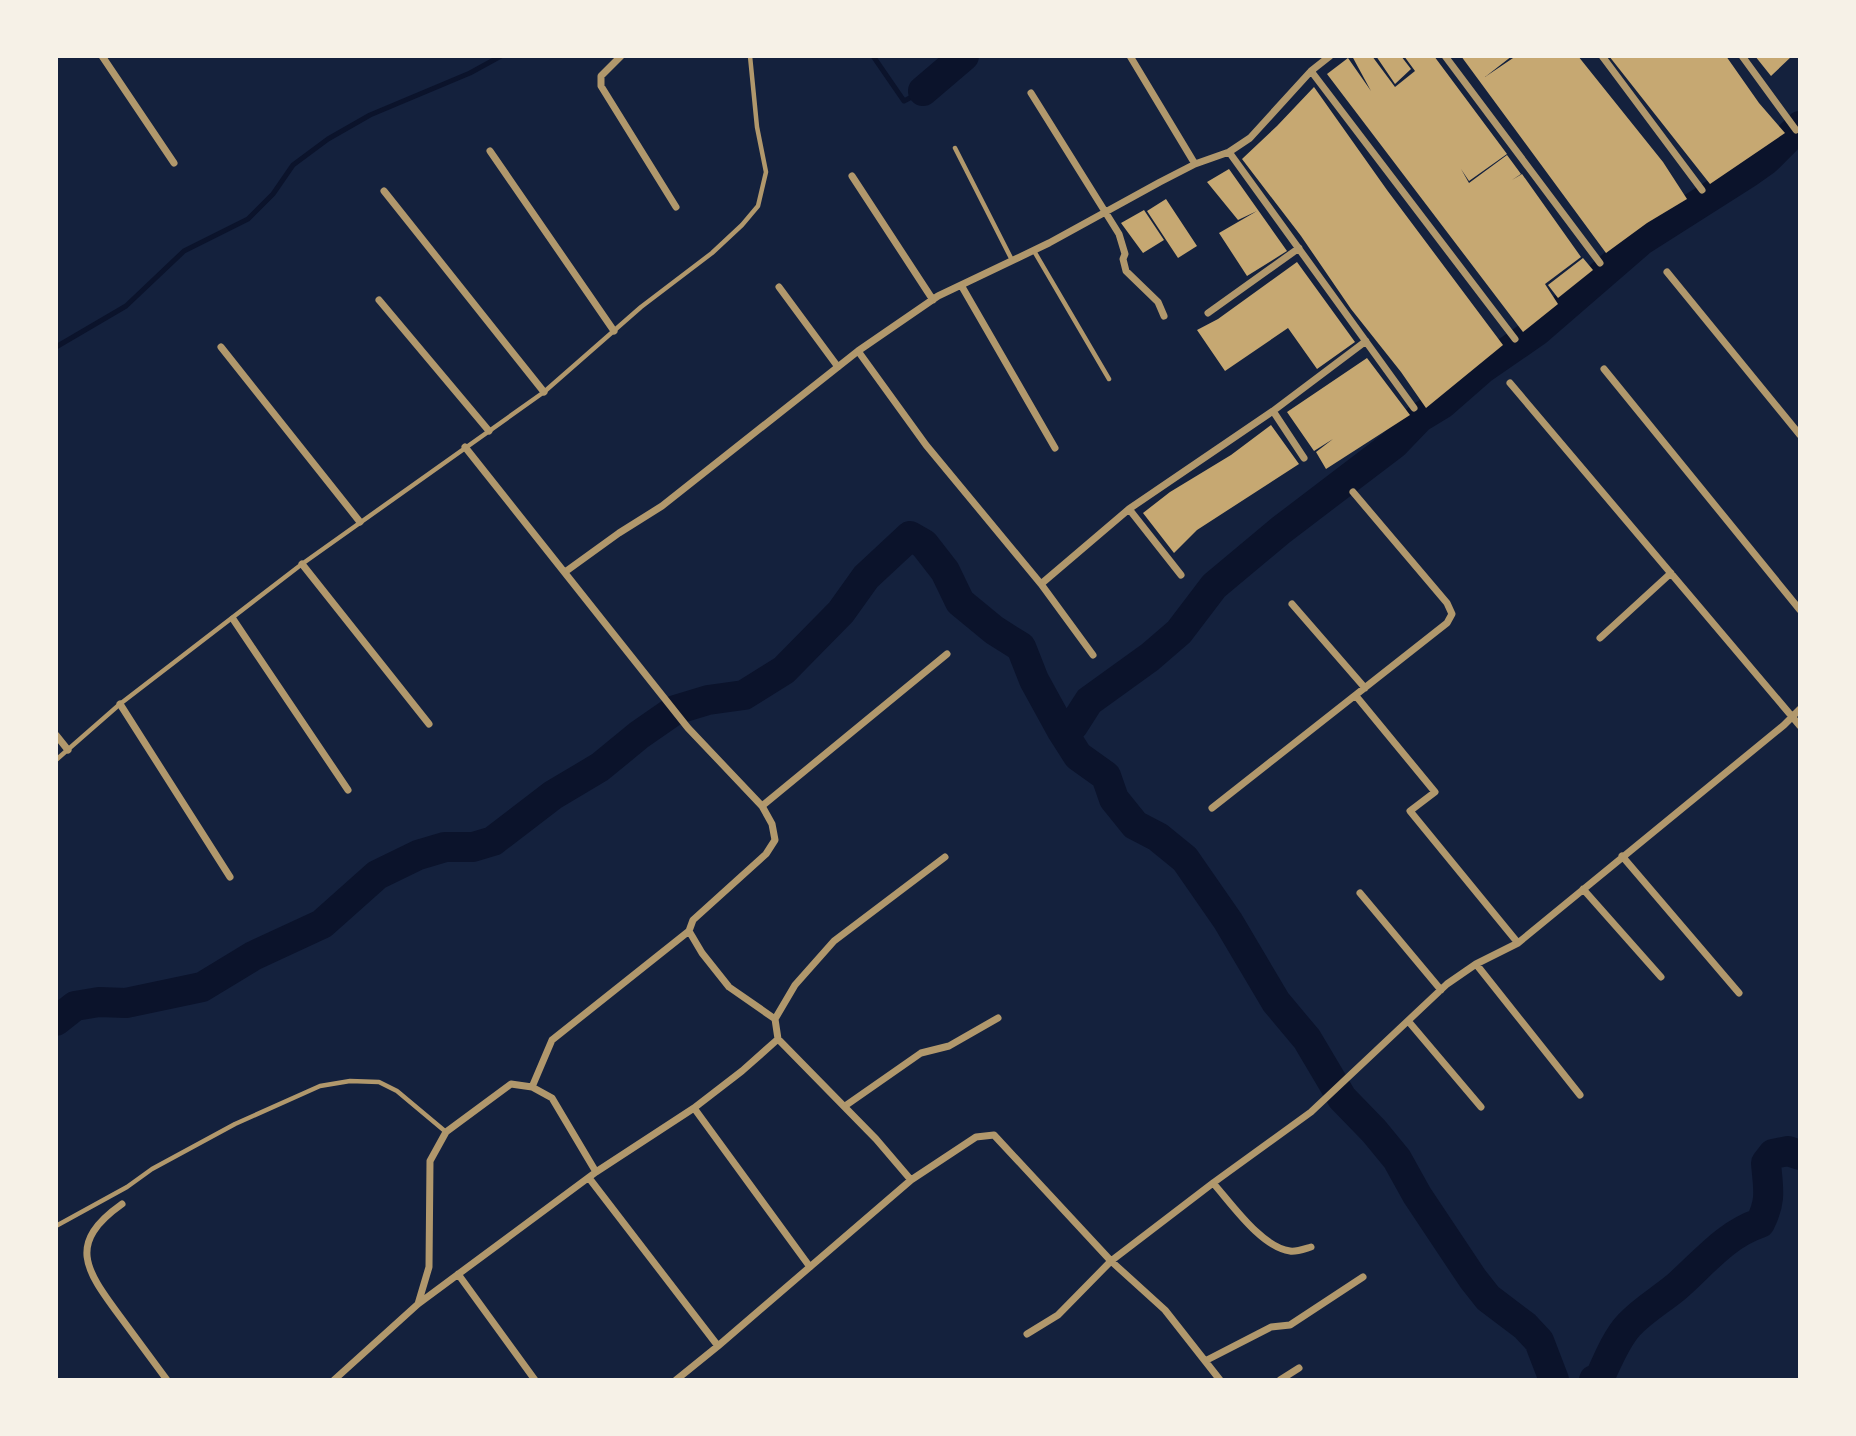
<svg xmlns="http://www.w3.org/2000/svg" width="1856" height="1436" font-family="Jost,sans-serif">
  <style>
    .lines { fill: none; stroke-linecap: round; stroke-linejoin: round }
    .stream { stroke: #0b132b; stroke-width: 5 }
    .river { stroke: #0b132b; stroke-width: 30 }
    .building { fill: #c6a872 }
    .service { stroke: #b1986c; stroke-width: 4.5 }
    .minor { stroke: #b1986c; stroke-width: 7 }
  </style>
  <rect width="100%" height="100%" fill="#14213d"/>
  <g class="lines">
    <!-- stream -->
    <path class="stream" d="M873 56 904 101 923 91
      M56 347 126 306 184 251 248 219 273 194 293 165 328 139 370 115 470 73 501 56"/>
    <!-- river -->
    <path class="river" d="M923 91 964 56
      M1062 731 1078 756 1106 776 1114 799 1135 825 1158 837 1185 859 1228 921 1276 1002 1307 1039 1342 1098 1374 1131 1397 1159 1417 1195 1473 1279 1488 1298 1525 1326 1539 1341 1554 1380
      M56 1021 75 1006 99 1002 126 1003 202 987 253 956 322 924 377 875 418 855 445 847H473L493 841 553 795 600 767 639 735 675 710 708 700 744 695 784 670 841 612 866 577 910 536 924 544 945 571 960 602 994 630 1021 647 1034 680 1062 731 1073 726 1089 701 1150 657 1179 632 1214 586 1281 530 1394 444 1419 418 1442 404 1482 369 1537 331 1642 240 1749 172 1766 160 1800 126
      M1594 1380 1600 1377C1608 1360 1616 1339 1629 1325 1643 1310 1659 1301 1675 1288 1702 1265 1724 1235 1760 1223 1772 1200 1768 1188 1766 1163L1773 1154 1788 1151 1800 1155"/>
  </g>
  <!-- building -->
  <path class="building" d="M1352 56H1372L1395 87 1415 71 1404 56H1434L1507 154 1469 181 1461 169 1469 183 1507 155 1521 174 1512 180 1522 174 1581 257 1545 284 1558 304 1523 332 1327 74 1348 58 1371 91Z
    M1376 56H1401L1411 69 1395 84Z
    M1461 56H1512L1485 77 1516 56H1578L1663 162 1687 199 1647 223 1606 253Z
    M1609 56H1726L1759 103 1785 133 1710 184Z
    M1755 56H1792L1771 76Z
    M1314 87 1387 190 1503 345 1426 408 1401 372 1351 309 1301 236 1242 159 1277 126Z
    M1229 169 1287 251 1247 276 1219 233 1257 211 1238 220 1207 182Z
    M1166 199 1197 246 1178 258 1147 211Z
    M1144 210 1164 240 1143 253 1121 223Z
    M1583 258 1593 270 1558 298 1548 285Z
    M1297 262 1355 342 1317 369 1288 328 1225 371 1197 330 1218 319Z
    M1367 358 1410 415 1326 469 1316 452 1333 439 1314 451 1287 412Z
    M1271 425 1299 464 1197 530 1174 553 1143 513 1170 492 1231 455Z"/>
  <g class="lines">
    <!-- service -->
    <path class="service" d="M955 148 1012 260
      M1034 251 1109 379
      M56 760 120 704 302 564 544 392 641 307 712 253 742 225 758 206 766 172 757 127 750 56
      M56 1226 127 1187 152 1169 235 1124 320 1086 350 1081 379 1082 397 1091 446 1132"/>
    <!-- minor -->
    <path class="minor" d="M102 56 174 163
      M621 56 601 76V86L676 207
      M1130 56 1195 164
      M1445 56 1600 263
      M1602 56 1702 190
      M1742 56 1796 130
      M1311 71 1515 339
      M1031 93 1119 234 1125 254 1123 259 1126 271 1158 302 1164 316
      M490 151 614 331
      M1229 152 1414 408
      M852 176 933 300
      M384 191 544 392
      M1667 272 1800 435
      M961 285 1055 448
      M779 287 838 367
      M379 300 489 431
      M1208 313 1299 248
      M221 347 360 522
      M858 351 926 445 1041 584
      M1604 369 1800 610
      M1510 383 1800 726
      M1273 411 1304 458
      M465 447 688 728 762 806 772 824 775 840 766 854 693 920 689 931 702 953 729 987 775 1019
      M1129 509 1181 575
      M302 564 429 724
      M565 572 619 533 662 506 858 351 938 296 1049 243 1160 182 1195 164 1229 152 1250 138 1311 71 1330 56
      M1292 604 1365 688
      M233 619 348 790
      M1600 638 1671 573
      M1093 655 1041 584 1129 509 1273 411 1366 341
      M1356 696 1435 792 1410 811 1518 943
      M120 704 230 877
      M56 735 68 750
      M762 806 947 654
      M1212 808 1447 623 1452 614 1447 603 1353 492
      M1622 856 1739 993
      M1583 889 1661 977
      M1360 893 1441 990
      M1476 964 1580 1095
      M1409 1022 1481 1107
      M778 1039 775 1019 795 985 834 941 945 857
      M532 1087 552 1040 689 931
      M845 1106 921 1053 949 1046 998 1018
      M694 1108 810 1267
      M589 1178 718 1346
      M1213 1183C1231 1203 1261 1247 1290 1251 1296 1252 1304 1249 1311 1247
      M122 1204C67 1243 85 1269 119 1315 135 1337 151 1358 167 1380
      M458 1274 535 1380
      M418 1304 596 1172 694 1108 742 1071 778 1039 876 1139 911 1180 976 1137 994 1135 1111 1261 1165 1310 1220 1380
      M1027 1334 1058 1315 1111 1261 1213 1183 1311 1112 1447 984 1476 964 1518 943 1784 725 1800 709
      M1205 1361 1271 1327 1290 1325 1363 1277
      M334 1380 418 1304 429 1267 430 1161 446 1132 511 1084 532 1087 552 1098 596 1172
      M676 1380 718 1346 911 1180
      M1280 1380 1299 1368"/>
  </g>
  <!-- border -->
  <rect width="1856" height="1436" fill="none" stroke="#f6f1e7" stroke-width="116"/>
</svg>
